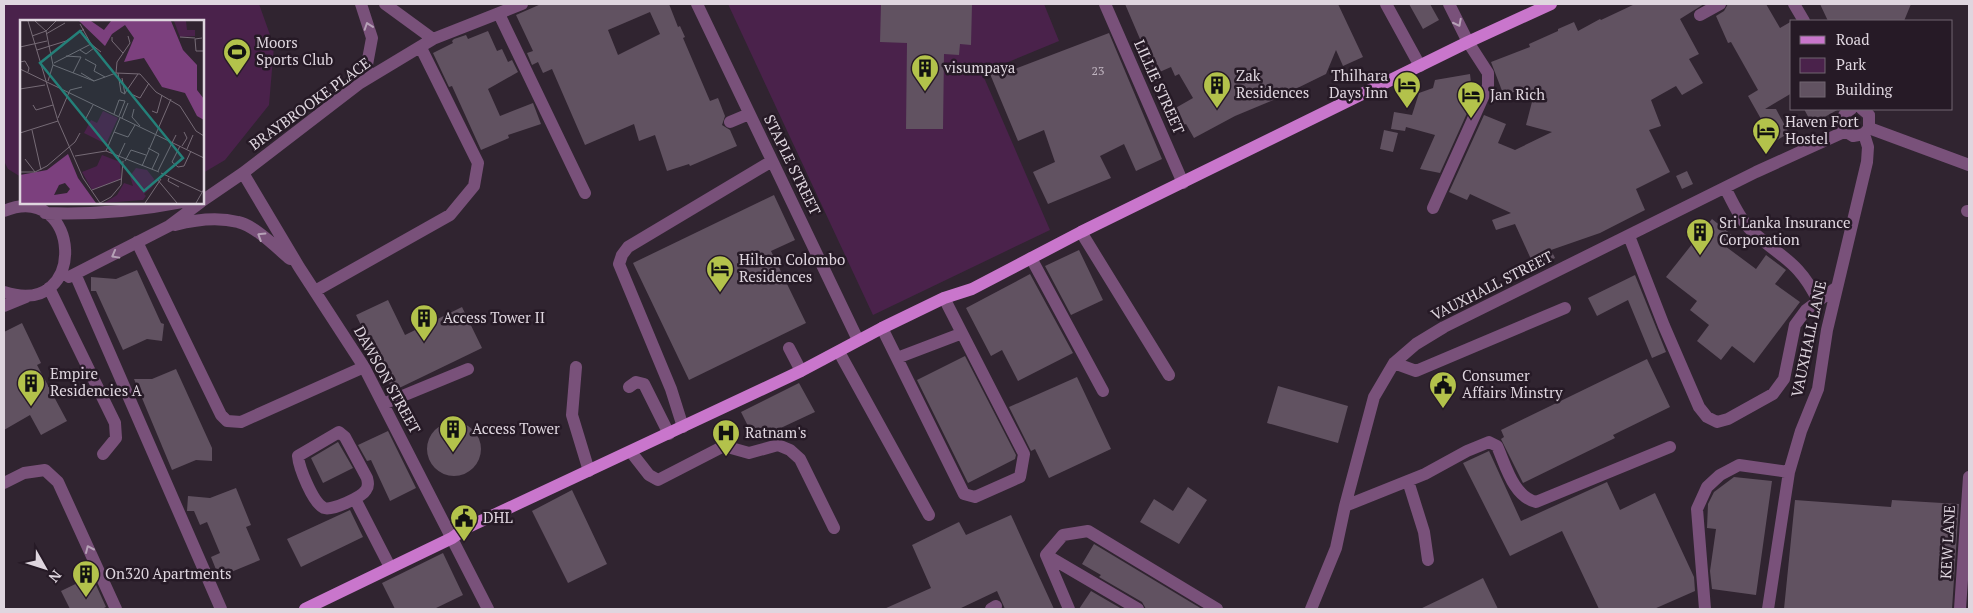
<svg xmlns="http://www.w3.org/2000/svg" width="1973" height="613" font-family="'PT Serif',serif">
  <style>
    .green { fill: #4a224b }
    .building { fill: #615261; fill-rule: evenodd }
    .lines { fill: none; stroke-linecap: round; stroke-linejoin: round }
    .minor { stroke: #79517a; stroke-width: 12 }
    .major { stroke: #c976cc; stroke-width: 12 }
    .oneway { stroke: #b6a1b7 }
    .labels { text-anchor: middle; stroke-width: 5; stroke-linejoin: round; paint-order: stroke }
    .number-label { font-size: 12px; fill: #c0b5c0 }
    .poi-label { font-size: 15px; fill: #dfd6df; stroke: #261a26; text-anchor: start }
    .street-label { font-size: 15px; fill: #dfd6df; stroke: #261a26 }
    .inset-road { fill: none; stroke: #766b76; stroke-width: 1 }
    .view { fill: #248079; fill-opacity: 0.15; stroke: #248079; stroke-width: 2.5 }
    .inset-edge { fill: none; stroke: #dfd6df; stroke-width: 2.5 }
  </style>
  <rect width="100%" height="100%" fill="#302430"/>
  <!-- green -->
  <path class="green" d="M4 4H259L274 46 269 105 225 160 203 173 202 21H21V177L8 169 4 161Z
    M728 4H1044L1059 41 982 73 1050 230 873 315Z"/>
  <!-- building -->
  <path class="building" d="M541 4H669L678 27 680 26 685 37 683 38 710 101 718 98 725 116 722 125 730 130 737 146 690 166 689 164 667 171 655 135 639 141 634 124 585 145 552 69 543 73 538 62 532 65 527 53 533 51 516 15ZM650 12 660 34 618 55 608 30Z
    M881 4H972L971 45 960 44 959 55 944 54 943 129H906L907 43 880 42Z
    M1125 4H1338L1363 57 1343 66 1336 50 1326 74 1271 101 1235 116 1194 138 1186 124 1181 126 1172 110 1193 98 1179 74 1175 76 1171 67 1155 74Z
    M1409 4H1430L1439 20 1423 29Z
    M1635 4H1704L1680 19 1699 54 1689 59 1703 83 1682 95 1676 86 1651 100 1661 126 1649 130 1670 172 1636 189 1645 210 1600 233 1551 250 1555 258 1535 268 1515 224 1496 230 1492 220 1511 213 1470 194 1467 200 1449 192 1484 115 1506 124 1498 143 1515 150 1552 132 1526 125 1534 94 1520 100 1516 91 1504 96 1491 62 1530 47 1529 44 1558 31V29L1574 22 1578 31 1600 19 1601 20Z
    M1728 4H1766L1780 28 1792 21V93L1765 109H1776L1789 133 1774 142 1748 96 1758 90 1731 42 1728 43 1716 16 1724 11Z
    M1820 4H1911L1904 21H1828Z
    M488 31 497 51 502 49 508 62 512 60 518 72 488 89 500 116 533 103 541 124 508 135 509 138 481 150 452 86 449 87 433 53 453 43 452 41 454 39 466 35 468 39Z
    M1109 33 1162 159 1136 171 1124 144 1100 156 1111 178 1048 204 1033 172 1055 162 1044 130 1018 141 990 74 1013 64 1015 69Z
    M1470 74 1473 100 1440 173 1420 169 1435 135 1406 127 1405 131 1391 129 1394 112 1412 115 1419 93 1433 88 1435 80Z
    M1804 109H1839L1812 124Z
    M1384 130 1398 133 1393 152 1380 149Z
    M1687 171 1693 184 1682 189 1676 176Z
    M774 195 795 240 771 251 806 323 689 380 633 263Z
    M1712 219 1733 236 1725 246 1756 269 1766 255 1786 270 1775 284 1800 302 1754 363 1732 346 1721 360 1697 341 1709 325 1690 310 1697 301 1666 277Z
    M1079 250 1103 300 1071 315 1045 266Z
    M137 270 161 323 164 324 162 341 147 339 123 350 96 291H91V277L116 279Z
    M1030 274 1073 353 1018 381 1002 350 991 356 966 308Z
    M1635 275 1666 352 1652 358 1628 300 1597 316 1588 298Z
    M388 300 405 335 462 307 482 348 393 391 356 315Z
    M22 323 41 363 37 365 67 421 41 435 30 415 4 430V332Z
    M965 356 1016 455 1015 459 968 483 917 380Z
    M1647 359 1670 407 1613 435 1615 438 1523 483 1501 439 1504 437 1501 430Z
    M176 369 212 448V461L196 460 172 470 134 379H152Z
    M1077 377 1111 449 1049 478 1035 449 1031 451 1009 407Z
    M799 383 815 412 755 440 741 412Z
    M1278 386 1348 406 1338 443 1267 423Z
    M427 449a27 27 0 1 1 54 0a27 27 0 1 1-54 0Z
    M388 431 416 488 390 501 371 460 367 461 358 445Z
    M338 442 353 468 323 483 311 458Z
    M1489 451 1521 521 1607 482 1620 510 1655 493 1694 577 1695 591 1654 609H1599L1562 531 1510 556 1463 463Z
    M1734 477 1772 481 1756 595 1712 589 1710 571 1716 529 1707 528 1708 504 1714 492Z
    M1188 487 1207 500 1179 544 1140 522 1154 499 1173 511Z
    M236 488 251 525 246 527 260 560 219 577 211 557 220 553 207 522 200 525 194 511H187L188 496 210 498Z
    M572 490 607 564 568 583 532 511Z
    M1795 500 1891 507 1892 500 1959 504 1952 609H1784Z
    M350 510 363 537 301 567 287 539Z
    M1011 515 1054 609H1005L997 591 959 609H884L931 588 912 545 959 522 966 535Z
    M1094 544 1202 609H1146L1142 602 1099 577 1101 575 1082 564Z
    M443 553 463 595 434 609H395L382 583Z
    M92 576 106 607 102 609H70L61 591Z
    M1483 578 1498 609H1420L1443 598Z
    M1091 591 1122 609H1079Z"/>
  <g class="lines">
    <!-- minor -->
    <path class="minor" d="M385 4 433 39
      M697 4 858 340
      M1105 4 1183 183
      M1386 4 1420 66
      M1794 4 1804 21
      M499 14 585 193
      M1700 15 1720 4
      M360 83 366 70 372 38 361 4
      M1851 109C1839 116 1840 130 1853 136L1864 134 1869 128V115L1862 109
      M730 122 749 114
      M1869 128 1969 165
      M243 173 299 267 364 367 488 609
      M1725 188C1733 202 1740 220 1752 231 1781 258 1799 261 1818 301
      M202 201 243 173 360 83 433 39 522 4
      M1433 208 1488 86V73L1468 42 1449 4
      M4 211C81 179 90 320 4 292
      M1967 211H1969
      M45 213C92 215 136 211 182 202
      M175 225C194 220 218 217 238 222 254 225 277 248 290 259
      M1081 232 1169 375
      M1629 236 1664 326 1699 407 1707 417 1717 422 1728 419 1773 394 1784 379 1795 325 1806 310 1837 287
      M137 242 221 415 227 421 241 422 364 367
      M1031 258 1103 391
      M76 276 221 609
      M69 277 169 226 201 202
      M49 288 115 423 116 438 103 454
      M315 291 450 215 474 186 478 163 421 48
      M4 306 26 297
      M882 328 964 494 975 497 1020 477 1024 454 944 298
      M789 348 801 371
      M839 352 929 515
      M897 358 960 334
      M1394 363 1416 371 1565 308
      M576 367 572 415 589 471
      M629 387 636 382 644 384 669 434
      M383 404 468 369
      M683 427 671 389 619 264 622 255 628 247 772 161
      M339 432 345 437 367 478C368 482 369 486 366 490 362 497 332 511 324 508 313 503 299 468 298 456Z
      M631 452 649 475 658 480 724 446 749 453 778 445 790 450 800 459 834 528
      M1408 481 1424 532 1428 560
      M4 483 24 473 45 470 58 482 116 609
      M355 499 390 567
      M1345 506 1425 474 1467 451 1489 442 1497 446C1506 466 1513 496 1536 502L1670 447
      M1046 555 1069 609
      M991 609 996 606
      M1138 609 1046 555 1063 535 1088 531 1217 609
      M1311 609 1336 548 1345 506 1374 397 1394 363 1416 344 1444 327 1756 172 1846 131
      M1705 609 1697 509 1707 487 1720 475 1739 465 1789 472
      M1768 609 1789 472 1801 431 1818 389 1827 330 1867 162 1868 147 1864 134
      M1960 609 1969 477"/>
    <!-- major -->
    <path class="major" d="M305 609 452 538 466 528 801 371 882 328 944 298 972 289 1081 232 1468 42 1551 4"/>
  </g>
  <!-- one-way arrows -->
  <defs><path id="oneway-chevron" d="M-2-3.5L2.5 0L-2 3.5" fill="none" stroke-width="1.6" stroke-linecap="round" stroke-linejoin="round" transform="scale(1.25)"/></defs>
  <g class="oneway">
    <use href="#oneway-chevron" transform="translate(1458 23) rotate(63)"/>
    <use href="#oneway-chevron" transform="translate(368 26) rotate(-109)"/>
    <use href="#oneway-chevron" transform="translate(261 236) rotate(-148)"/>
    <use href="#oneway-chevron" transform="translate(115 255) rotate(151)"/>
    <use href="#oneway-chevron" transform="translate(89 549) rotate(-114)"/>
  </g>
  <!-- icons -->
  <defs>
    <g id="stadium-pin" transform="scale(1.4375)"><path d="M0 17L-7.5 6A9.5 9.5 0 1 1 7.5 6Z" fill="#b3c24b" stroke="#261a26"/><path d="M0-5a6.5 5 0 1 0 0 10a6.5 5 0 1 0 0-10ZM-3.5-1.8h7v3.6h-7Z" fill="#111"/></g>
    <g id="building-pin" transform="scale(1.4375)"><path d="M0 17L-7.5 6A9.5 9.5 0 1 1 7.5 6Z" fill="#b3c24b" stroke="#261a26"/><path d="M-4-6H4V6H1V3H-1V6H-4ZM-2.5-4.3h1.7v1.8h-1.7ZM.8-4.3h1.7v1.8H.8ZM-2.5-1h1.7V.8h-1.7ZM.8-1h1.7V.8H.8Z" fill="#111"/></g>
    <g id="hotel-pin" transform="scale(1.4375)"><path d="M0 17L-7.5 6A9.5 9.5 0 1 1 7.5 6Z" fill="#b3c24b" stroke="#261a26"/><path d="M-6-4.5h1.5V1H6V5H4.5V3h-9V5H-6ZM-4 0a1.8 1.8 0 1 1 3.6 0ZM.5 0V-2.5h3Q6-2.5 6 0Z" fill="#111"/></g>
    <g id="civic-pin" transform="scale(1.4375)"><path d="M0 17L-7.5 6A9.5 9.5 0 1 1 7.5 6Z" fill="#b3c24b" stroke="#261a26"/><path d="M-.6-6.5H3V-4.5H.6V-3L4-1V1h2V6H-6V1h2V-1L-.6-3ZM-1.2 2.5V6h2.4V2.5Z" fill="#111"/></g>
    <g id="hospital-pin" transform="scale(1.4375)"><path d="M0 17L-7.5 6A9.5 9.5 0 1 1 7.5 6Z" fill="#b3c24b" stroke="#261a26"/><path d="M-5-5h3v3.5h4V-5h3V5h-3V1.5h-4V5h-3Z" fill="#111"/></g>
  </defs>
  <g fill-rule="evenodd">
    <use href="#stadium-pin" x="237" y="52"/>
    <use href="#building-pin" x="925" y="68"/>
    <use href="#building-pin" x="1217" y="85"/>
    <use href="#hotel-pin" x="1407" y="85"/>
    <use href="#hotel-pin" x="1471" y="95"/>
    <use href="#hotel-pin" x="1766" y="131"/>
    <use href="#building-pin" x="1700" y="232"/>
    <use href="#hotel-pin" x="720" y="269"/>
    <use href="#building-pin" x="424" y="318"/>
    <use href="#building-pin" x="31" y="383"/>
    <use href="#civic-pin" x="1443" y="385"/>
    <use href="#building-pin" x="453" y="429"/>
    <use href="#hospital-pin" x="726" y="433"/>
    <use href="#civic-pin" x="464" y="518"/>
    <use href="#building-pin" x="86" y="574"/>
  </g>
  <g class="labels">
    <!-- number labels -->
    <g class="number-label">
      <text x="1098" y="75">23</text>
    </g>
    <!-- poi labels -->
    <g class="poi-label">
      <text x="256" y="48">Moors<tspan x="256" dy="17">Sports Club</tspan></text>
      <text x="944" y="73">visumpaya</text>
      <text x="1236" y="81">Zak<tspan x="1236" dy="17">Residences</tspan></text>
      <text x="1388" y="81" text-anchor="end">Thilhara<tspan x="1388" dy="17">Days Inn</tspan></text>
      <text x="1490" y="100">Jan Rich</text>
      <text x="1785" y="127">Haven Fort<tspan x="1785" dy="17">Hostel</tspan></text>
      <text x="1719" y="228">Sri Lanka Insurance<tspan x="1719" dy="17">Corporation</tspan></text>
      <text x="739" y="265">Hilton Colombo<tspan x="739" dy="17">Residences</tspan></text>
      <text x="443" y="323">Access Tower II</text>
      <text x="50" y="379">Empire<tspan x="50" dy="17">Residencies A</tspan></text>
      <text x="1462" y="381">Consumer<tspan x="1462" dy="17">Affairs Minstry</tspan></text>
      <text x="472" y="434">Access Tower</text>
      <text x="745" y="438">Ratnam's</text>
      <text x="483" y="523">DHL</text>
      <text x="105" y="579">On320 Apartments</text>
    </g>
    <!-- street labels -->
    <g class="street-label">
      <text transform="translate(1159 87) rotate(66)" y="5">LILLIE STREET</text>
      <text transform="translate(310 104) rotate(-36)" y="5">BRAYBROOKE PLACE</text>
      <text transform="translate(792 165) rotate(64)" y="5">STAPLE STREET</text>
      <text transform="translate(1492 286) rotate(-27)" y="5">VAUXHALL STREET</text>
      <text transform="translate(1809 339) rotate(-78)" y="5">VAUXHALL LANE</text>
      <text transform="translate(387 380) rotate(61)" y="5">DAWSON STREET</text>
      <text transform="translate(1948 542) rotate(-87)" y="5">KEW LANE</text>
    </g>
  </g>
  <!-- overview -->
  <g transform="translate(20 20)">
    <rect width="184" height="184" fill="#302430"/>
    <path d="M154 1H166L167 10H175V16L160 17ZM83 91 98 98 86 124 64 113 71 100 77 103ZM82 135 100 142 101 159 72 170 62 152 77 146ZM116 148 127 150 134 159 132 167 124 174 126 176 123 180 84 183 97 175 104 163 113 166 110 156Z" fill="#4a224b"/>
    <path d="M59 1H71L84 10 91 1H151L163 30 177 45V70L184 79V100L177 96 165 73 142 67 124 38 104 42 114 18 105 5 92 14 85 26ZM48 134 58 158 76 183H0V155L27 150ZM45 163 50 169 47 173 34 175 39 165Z" fill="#7c407e" fill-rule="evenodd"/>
    <path class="inset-road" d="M8 1 38 101 63 158 80 183M15 1 26 11 33 45 74 61 96 53 120 54 136 72 160 86 176 111 184 116M60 4 71 24M26 14 45 3M12 16 26 11 36 1M92 17V21L103 33M160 17 175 18M182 18 175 19 176 31H183M0 27 27 21M17 30 46 21 64 9M60 30 66 34 74 28M46 36 61 37 53 53M65 39 76 45 74 51 85 57M0 42 5 41 9 48 8 52M34 43 71 24 81 32M0 49 184 138M61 53 74 61M96 53 97 42 110 23 108 16M98 53 101 72 105 74 102 58M28 61 33 45M0 69 25 65M105 73 118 54M111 74 120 78 129 63M13 85 16 90 33 85M114 89 112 97 120 106M132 91 137 93 142 75M94 94 99 80 105 81 99 96M38 98 50 70 62 67M100 98 86 131 139 152M102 98 108 83M65 100 73 85M12 110 21 150M94 112 108 117 115 105M0 113 38 101M160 126 152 142 158 147 164 146 171 131M162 126 167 118 164 112M128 128 139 134 132 149M167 129 173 115M55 136 86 131M98 138 105 123M5 139 15 152M105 141 111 130 126 135M122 146 151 79M138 151 156 115M0 152H15L27 146 55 122 60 113M141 153 182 172M149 158 148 161 159 167M137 159 157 183M72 170 101 159M80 183 91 177 101 165 103 141M125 183 141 159M176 183 184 169"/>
    <path class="view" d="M60 11 163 138 124 171 20 43Z"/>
    <rect width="184" height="184" class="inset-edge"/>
  </g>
  <!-- border -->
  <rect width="1973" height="613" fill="none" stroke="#dfd6df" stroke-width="10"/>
  <!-- legend -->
  <rect x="1790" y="20" width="162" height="90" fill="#261a26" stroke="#706570"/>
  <rect x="1800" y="36" width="25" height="8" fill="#c976cc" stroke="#706570"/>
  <text x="1836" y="45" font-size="15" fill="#dfd6df">Road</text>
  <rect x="1800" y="58" width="25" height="15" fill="#4a224b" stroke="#706570"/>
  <text x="1836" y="70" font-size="15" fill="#dfd6df">Park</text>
  <rect x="1800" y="82" width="25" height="15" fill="#615261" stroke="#706570"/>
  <text x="1836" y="95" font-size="15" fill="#dfd6df">Building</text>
  <!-- north arrow -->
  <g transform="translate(45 568) rotate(129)" stroke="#261a26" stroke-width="4" paint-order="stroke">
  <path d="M0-4L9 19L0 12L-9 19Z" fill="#dfd6df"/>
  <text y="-8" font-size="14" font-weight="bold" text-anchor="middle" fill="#dfd6df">N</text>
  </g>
</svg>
